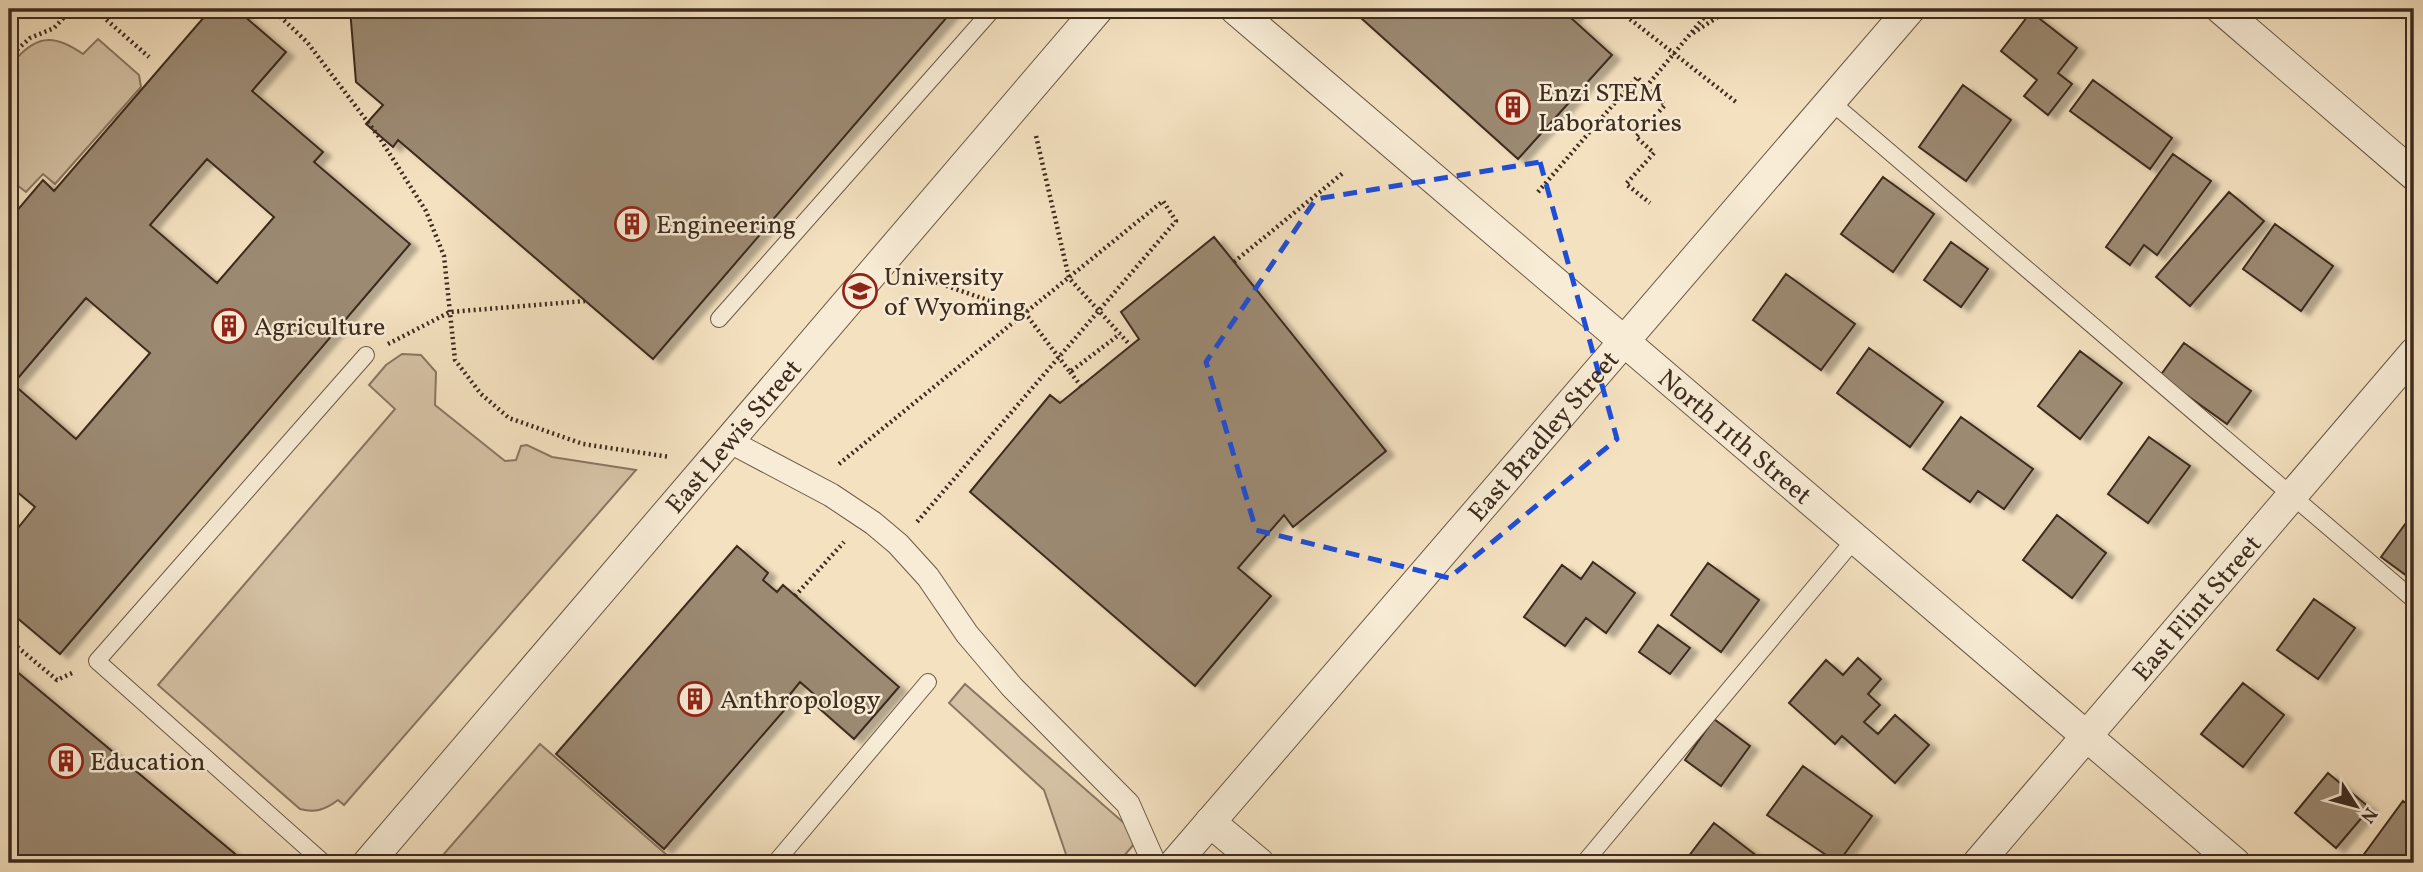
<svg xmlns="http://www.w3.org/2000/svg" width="2423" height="872" font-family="Vollkorn,serif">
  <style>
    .green { fill: #d5c2a5; stroke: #897662; stroke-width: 2 }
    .building { fill: #9c8a73; stroke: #3d2b1f; stroke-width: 2; fill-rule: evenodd; filter: url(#shadow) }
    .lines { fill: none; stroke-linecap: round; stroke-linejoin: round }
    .service-casing { stroke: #6b5847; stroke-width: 18 }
    .pedestrian-casing { stroke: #6b5847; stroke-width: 25 }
    .minor-casing { stroke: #6b5847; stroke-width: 32 }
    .path { stroke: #3d2b1f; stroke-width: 4.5; stroke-dasharray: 2 3.5; stroke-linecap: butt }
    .service { stroke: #f8ecd6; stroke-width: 16 }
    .pedestrian { stroke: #f8ecd6; stroke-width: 23 }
    .minor { stroke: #f8ecd6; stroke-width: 30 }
    .marked { fill: none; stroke: #1d4ed8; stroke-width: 5; stroke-dasharray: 14 9; stroke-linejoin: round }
    .labels { text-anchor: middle; stroke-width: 5; stroke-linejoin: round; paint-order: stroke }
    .poi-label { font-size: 26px; fill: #3d2b1f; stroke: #f8ecd6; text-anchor: start }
    .street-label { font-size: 26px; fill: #3d2b1f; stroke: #f8ecd6 }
  </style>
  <defs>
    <filter id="shadow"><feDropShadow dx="8" dy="4.5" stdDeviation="2" flood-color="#0004"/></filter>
  </defs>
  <rect width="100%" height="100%" fill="#f4e1c0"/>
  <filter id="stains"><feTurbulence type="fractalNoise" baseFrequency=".00286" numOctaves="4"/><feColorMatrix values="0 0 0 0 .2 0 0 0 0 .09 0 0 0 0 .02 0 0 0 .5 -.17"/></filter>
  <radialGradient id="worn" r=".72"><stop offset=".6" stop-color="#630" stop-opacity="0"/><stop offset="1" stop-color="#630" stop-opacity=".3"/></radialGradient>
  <!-- green -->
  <path class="green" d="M98 39 139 75 141 87 55 184 43 174 26 192 9 179V106L16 59C39 33 57 36 83 54Z
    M402 354 421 355 436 372 435 405 505 461 516 460 521 446 527 445 552 457 636 470 344 805 338 800C325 810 315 813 300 809L158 685 395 409 369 385 386 365Z
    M965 684 1140 837 1118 863H1069L1044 790 949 703Z
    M540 744 676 863H436Z"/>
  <!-- building -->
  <path class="building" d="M211 9H236L286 52 252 91 323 152 314 162 410 244 60 654 9 611V539L35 507 9 485V220L43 180 54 191ZM207 159 274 217 217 283 150 225ZM86 298 150 353 76 439 13 384Z
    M350 9H954L653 359 398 140 393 147 366 124 383 105 356 82Z
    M1351 9H1579L1571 18 1612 55 1518 159Z
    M2031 12 2077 48 2058 73 2072 84 2048 115 2024 96 2037 80 2001 51Z
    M2093 80 2172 138 2150 169 2070 111Z
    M1963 85 2011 120 1966 181 1919 147Z
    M2173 154 2211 181 2157 255 2144 245 2130 265 2106 247Z
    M1883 177 1934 214 1893 272 1841 234Z
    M2229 192 2264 221 2190 306 2156 277Z
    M2275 224 2333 266 2301 311 2243 269Z
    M1214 237 1386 451 1293 527 1284 515 1238 568 1271 596 1195 686 970 492 1050 395 1060 403 1139 339 1121 312Z
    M1951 242 1988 269 1961 307 1924 280Z
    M1786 274 1855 324 1821 370 1753 320Z
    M2184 343 2251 391 2227 424 2160 376Z
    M1869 348 1943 402 1910 447 1837 393Z
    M2080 351 2122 383 2080 439 2038 406Z
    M1961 417 2033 469 2004 509 1978 491 1970 502 1923 469Z
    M2149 437 2190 466 2148 523 2108 494Z
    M2414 512V581L2381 557Z
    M2057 515 2106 553 2072 598 2023 560Z
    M737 546 768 573 763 580 777 592 783 585 899 687 854 739 812 702 816 696 800 682 783 703 787 707 664 849 556 754Z
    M1593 562 1635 593 1606 633 1586 618 1565 646 1524 617 1562 565 1581 579Z
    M1708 563 1759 600 1721 652 1671 615Z
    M2314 599 2355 628 2318 679 2277 650Z
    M1658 625 1690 648 1670 674 1639 652Z
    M1858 658 1881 679 1868 694 1880 705 1864 722 1878 734 1895 715 1929 745 1895 783 1842 736 1835 744 1789 703 1826 660 1843 675Z
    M9 665 246 863H18L9 856Z
    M2243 683 2284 715 2243 767 2201 734Z
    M1714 719 1750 746 1721 786 1685 760Z
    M1803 766 1872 816 1838 863 1767 815Z
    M2328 773 2370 808 2336 848 2295 813Z
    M2403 801 2414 809V859L2412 863H2371L2362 857Z
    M1714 823 1766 863 1685 861Z"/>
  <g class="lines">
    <!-- service casing -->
    <g class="service-casing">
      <path id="service" d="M1830 101 2414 600
        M719 319 993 9
        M324 863 97 661 366 355
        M775 863 928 682
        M1584 863 1855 539"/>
    </g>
    <!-- pedestrian casing -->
    <g class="pedestrian-casing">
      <path id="pedestrian" d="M729 441 831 495 873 523 898 544 928 577 967 634 1012 687 1128 804 1154 863"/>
    </g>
    <!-- minor casing -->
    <g class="minor-casing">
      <g id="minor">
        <path id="s1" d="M1235 9 2235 863"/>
        <path d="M2221 9 2414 175"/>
        <path d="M1210 822 1259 863"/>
        <path id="s2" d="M368 863 1098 9"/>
        <path id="s3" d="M1175 863 1910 9"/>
        <path id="s4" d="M1978 863 2414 353"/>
      </g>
    </g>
    <!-- path -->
    <path class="path" d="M94 9 149 57
      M272 9 307 42 379 137 426 211 444 256 455 360 481 394 509 418 583 444 670 457
      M1617 9 1736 102
      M1693 33 1730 9
      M9 57 30 38 54 28 72 9
      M1646 87 1665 105 1636 137 1654 153 1626 184 1650 203
      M1036 136 1069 278 1130 345
      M1538 192 1637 77 1646 87 1711 9
      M1234 262 1343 173
      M915 275 1025 313 1070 372 1120 334
      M388 344 450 312 585 301
      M1070 372 1081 386
      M839 464 1163 201 1176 221 917 522
      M795 596 844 542
      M9 640 57 680 72 673"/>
    <!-- service -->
    <use href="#service" class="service"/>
    <!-- pedestrian -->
    <use href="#pedestrian" class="pedestrian"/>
    <!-- minor -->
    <use href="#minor" class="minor"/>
  </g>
  <!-- marked area -->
  <path class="marked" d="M1540 162 1617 439 1449 578 1256 530 1206 362 1316 199Z"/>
  <!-- icons -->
  <defs>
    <g id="building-ring" transform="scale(1.75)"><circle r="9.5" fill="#f8ecd6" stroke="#8f2418" stroke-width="1.5"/><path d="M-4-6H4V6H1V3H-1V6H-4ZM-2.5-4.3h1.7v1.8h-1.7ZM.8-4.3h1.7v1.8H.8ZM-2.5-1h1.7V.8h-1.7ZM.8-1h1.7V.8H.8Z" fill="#8f2418"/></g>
    <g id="university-ring" transform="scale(1.75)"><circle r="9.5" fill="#f8ecd6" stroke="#8f2418" stroke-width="1.5"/><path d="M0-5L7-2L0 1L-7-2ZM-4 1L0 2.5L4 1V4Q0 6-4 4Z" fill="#8f2418"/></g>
  </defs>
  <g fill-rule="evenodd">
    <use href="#building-ring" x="1513" y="107"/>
    <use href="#building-ring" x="632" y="224"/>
    <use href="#university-ring" x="860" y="291"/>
    <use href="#building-ring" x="229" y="326"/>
    <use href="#building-ring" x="695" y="699"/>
    <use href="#building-ring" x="66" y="761"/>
  </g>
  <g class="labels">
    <!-- poi labels -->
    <g class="poi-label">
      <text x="1538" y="101">Enzi STEM<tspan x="1538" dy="30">Laboratories</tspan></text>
      <text x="656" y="233">Engineering</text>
      <text x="884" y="285">University<tspan x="884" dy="30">of Wyoming</tspan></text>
      <text x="254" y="335">Agriculture</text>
      <text x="720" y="708">Anthropology</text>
      <text x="90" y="770">Education</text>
    </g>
    <!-- street labels -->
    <g class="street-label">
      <text dy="9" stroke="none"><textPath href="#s2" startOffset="562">East Lewis Street</textPath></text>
      <text dy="9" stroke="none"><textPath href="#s3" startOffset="564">East Bradley Street</textPath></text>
      <text dy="9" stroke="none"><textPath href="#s1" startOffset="658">North 11th Street</textPath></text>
      <text dy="9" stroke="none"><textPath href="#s4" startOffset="336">East Flint Street</textPath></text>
    </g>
  </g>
  <!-- margin -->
  <rect width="2423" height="872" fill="none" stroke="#f4e1c0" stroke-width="35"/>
  <rect x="10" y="10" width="2402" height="851" fill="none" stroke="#3d2b1f" stroke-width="3.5"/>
  <rect x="18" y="18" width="2388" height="837" fill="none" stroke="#3d2b1f" stroke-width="2"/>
  <!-- north arrow -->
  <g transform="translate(2356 806) rotate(126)" stroke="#f8ecd6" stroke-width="5" paint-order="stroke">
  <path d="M0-5L12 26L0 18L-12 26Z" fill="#3d2b1f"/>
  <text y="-10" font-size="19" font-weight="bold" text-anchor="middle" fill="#3d2b1f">N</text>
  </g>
  <rect width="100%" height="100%" filter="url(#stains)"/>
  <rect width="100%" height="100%" fill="url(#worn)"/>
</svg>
